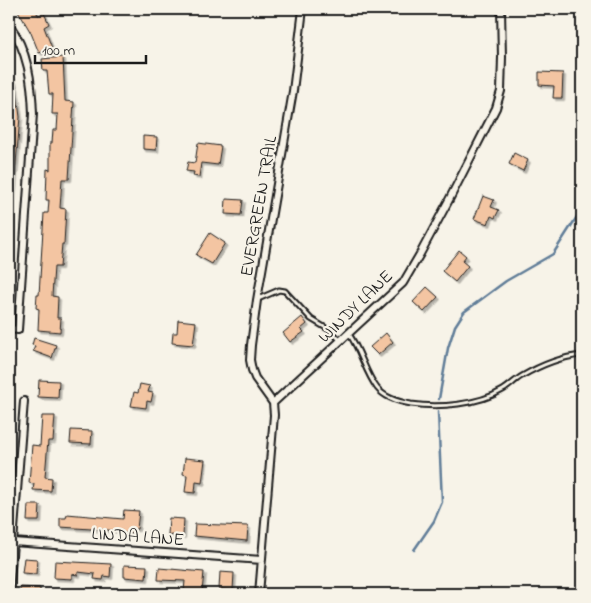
<svg xmlns="http://www.w3.org/2000/svg" width="591" height="603" font-family="'Indie Flower',sans-serif">
  <style>
    .lines { fill: none; stroke-linecap: round; stroke-linejoin: round }
    .stream { stroke: #617d98; stroke-width: 2.5 }
    .building { fill: #f3c5a2; stroke: #1c1c1c; filter: url(#shadow) }
    .service-casing { stroke: #1c1c1c; stroke-width: 7 }
    .minor-casing { stroke: #1c1c1c; stroke-width: 10 }
    .service { stroke: #f7f3e8; stroke-width: 3 }
    .minor { stroke: #f7f3e8; stroke-width: 6 }
    .labels { text-anchor: middle; stroke-width: 4.5; stroke-linejoin: round; paint-order: stroke }
    .street-label { font-size: 18px; fill: #1c1c1c; stroke: #f7f3e8 }
  </style>
  <defs>
    <filter id="shadow"><feDropShadow dx="2.5" dy="2.5" stdDeviation="0" flood-color="#0004"/></filter>
  </defs>
  <rect width="100%" height="100%" fill="#f7f3e8"/>
  <filter id="ink" filterUnits="userSpaceOnUse"><feTurbulence type="fractalNoise" baseFrequency=".02" numOctaves="2"/><feDisplacementMap in="SourceGraphic" scale="10" xChannelSelector="R" yChannelSelector="G"/><feConvolveMatrix kernelMatrix="1 2 1 2 8 2 1 2 1" color-interpolation-filters="sRGB"/></filter>
  <g filter="url(#ink)">
    <g class="lines">
      <!-- stream -->
      <path class="stream" d="M439 399 448 348 455 326 464 312 506 281 553 254 582 209
        M414 550 434 521 442 502 438 412"/>
    </g>
    <!-- building -->
    <path class="building" d="M17 9H35L38 15 44 13 49 24 44 27 52 48 39 53 31 33Z
      M63 57 65 101 74 102 69 179H62L60 208 66 209 64 244H62L60 267H54L52 296 58 297 57 318H61L60 332 38 330 39 309 36 308 37 295H39L44 213H48L49 200H46L47 169 50 170V143H52L53 130H57L58 114H52L53 94H49L47 71H43L42 59Z
      M9 69H10L16 87 20 117 13 198H9Z
      M539 72 563 73 562 98H553L554 86 539 85Z
      M143 136 157 137 156 150 143 149Z
      M198 143 221 146 218 165 201 163 199 177 193 176 194 172 186 171 188 162 195 163Z
      M514 153 528 160 523 171 509 164Z
      M483 196 494 200 491 207 499 210 495 218 491 216 488 224 474 219Z
      M226 199 243 200 241 215 225 214Z
      M210 233 225 243 212 264 196 255Z
      M459 250 466 256 462 261 468 266 455 282 442 271Z
      M427 287 438 297 424 312 413 302Z
      M302 317 307 324 301 329 304 332 290 342 283 333Z
      M178 320 196 322 193 345 172 343 173 333H177Z
      M386 333 393 342 378 355 370 347Z
      M34 338 56 345 52 358 33 351 35 346 32 345Z
      M39 380 59 381 58 398 38 397Z
      M140 384 150 386 148 392 153 393 151 402 147 401 146 408 131 406 134 392 138 393Z
      M42 416H55L53 441H48L45 477 52 478 51 491 33 490 34 484 29 483 32 445 40 446Z
      M71 430 92 431 91 444 70 443Z
      M185 458 205 460 202 483 196 482 195 493 185 492 187 475 183 474Z
      M28 505H40L39 521H27Z
      M124 510 139 511 137 529H132L131 533H122V531L60 527V518H66L67 514 123 519Z
      M169 518 184 519 183 536 168 535Z
      M195 524 248 526 247 541 194 536Z
      M24 558 37 559 36 574 22 573Z
      M55 561 111 564 110 577 104 576 103 580 94 579 95 574 78 572V575L72 574V579L54 578Z
      M124 565 147 566 146 579 124 577Z
      M159 568 204 572 202 592 184 591 185 581 158 580Z
      M220 572 234 573 233 590 219 589Z
      M20 587 40 588V594H20Z"/>
    <g class="lines">
      <!-- service casing -->
      <g class="service-casing">
        <path id="service" d="M258 299 279 290 285 291 311 319 331 331 340 340
          M349 334C361 351 365 372 377 388 385 398 399 402 411 404 439 408 478 405 503 390 510 386 515 380 522 376 541 365 560 357 582 355"/>
      </g>
      <!-- minor casing -->
      <g class="minor-casing">
        <path id="minor" d="M9 24C28 51 32 82 33 114L18 330 9 329
          M273 403 255 378 252 370 250 360 251 345 257 300 293 91 303 9
          M13 542 262 560
          M9 594 24 401
          M259 594 274 415 273 403 403 283 420 254 450 198 496 108 501 91 502 57 501 9"/>
      </g>
      <!-- service -->
      <use href="#service" class="service"/>
      <!-- minor -->
      <use href="#minor" class="minor"/>
    </g>
  </g>
  <g class="labels">
    <!-- street labels -->
    <g class="street-label">
      <text transform="translate(258 206) rotate(-80)" y="6">EVERGREEN TRAIL</text>
      <text transform="translate(355 306) rotate(-44)" y="6">WINDY LANE</text>
      <text transform="translate(138 536) rotate(4)" y="6">LINDA LANE</text>
    </g>
  </g>
  <!-- margin -->
  <rect width="591" height="603" fill="none" stroke="#f7f3e8" stroke-width="30"/>
  <rect x="15" y="15" width="561" height="573" fill="none" stroke="#1c1c1c" stroke-width="2" filter="url(#ink)"/>
  <!-- scale -->
  <path d="M35 55v8h111v-8" fill="none" stroke="#1c1c1c" stroke-width="2.5"/>
  <text x="42" y="55" font-size="15" fill="#1c1c1c" stroke="#f7f3e8" stroke-width="4" paint-order="stroke">100 m</text>
</svg>
